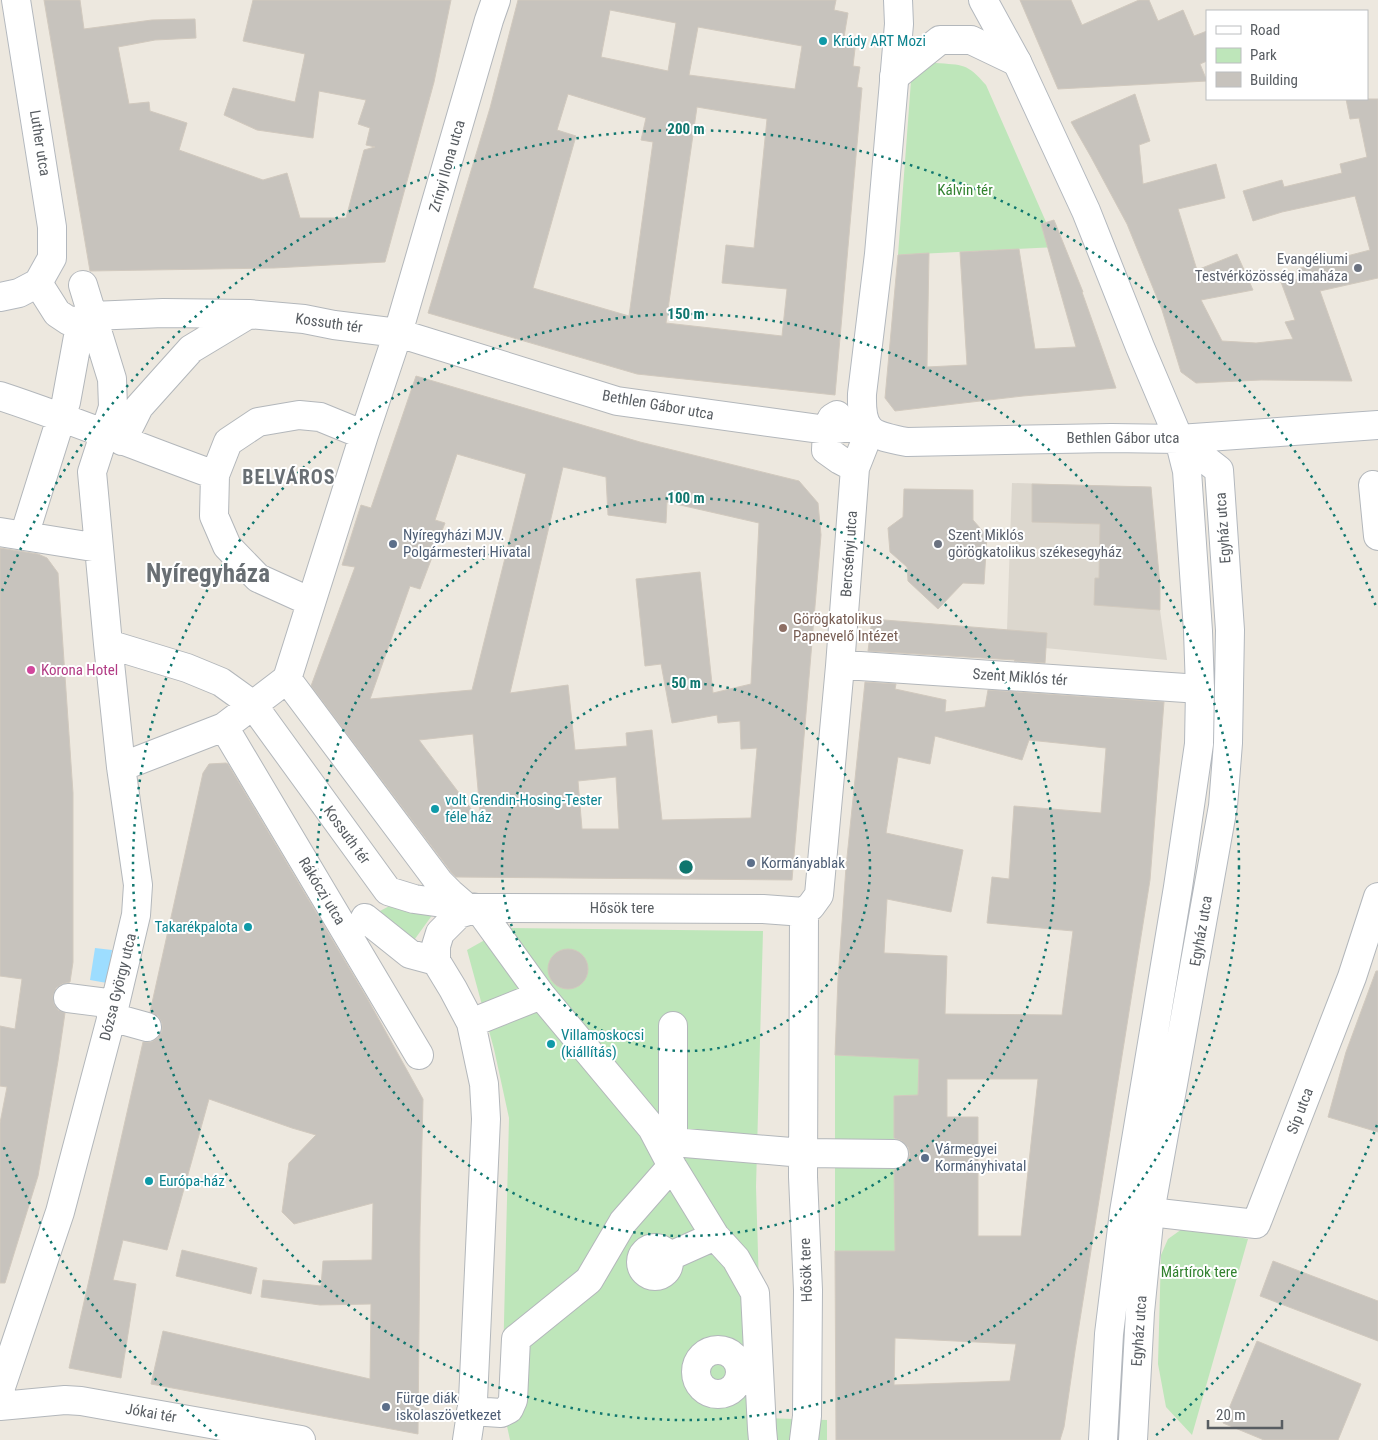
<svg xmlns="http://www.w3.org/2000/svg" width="1378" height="1440" font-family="'Roboto Condensed',sans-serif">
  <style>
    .education { fill: #dcd7ce }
    .green { fill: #bee6ba }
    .water { fill: #9dddff }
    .building { fill: #c7c3bd; stroke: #d1c9be; fill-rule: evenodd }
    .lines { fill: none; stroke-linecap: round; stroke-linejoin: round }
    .street-casing { stroke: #b3b7bb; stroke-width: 30 }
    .secondary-casing { stroke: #b3b8be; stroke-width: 30 }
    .street { stroke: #fff; stroke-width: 28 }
    .secondary { stroke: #fff; stroke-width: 28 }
    .ring { fill: none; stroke: #0f766e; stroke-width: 2.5; stroke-dasharray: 2.5 5 }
    .culture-dot { fill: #0f9aa8; stroke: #fff; stroke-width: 2 }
    .worship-dot { fill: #6b7280; stroke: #fff; stroke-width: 2 }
    .service-dot { fill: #5c6f8a; stroke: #fff; stroke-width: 2 }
    .education-dot { fill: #8d6e63; stroke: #fff; stroke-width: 2 }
    .hotel-dot { fill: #d1479c; stroke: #fff; stroke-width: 2 }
    .labels { text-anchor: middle; stroke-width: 4; stroke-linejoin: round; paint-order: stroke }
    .culture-label { font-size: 15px; fill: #0d838f; stroke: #fff; text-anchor: start }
    .street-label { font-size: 15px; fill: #585d62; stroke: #fff }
    .park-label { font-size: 15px; fill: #32822f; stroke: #fff }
    .worship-label { font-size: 15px; fill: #5b616d; stroke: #fff; text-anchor: end }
    .service-label { font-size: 15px; fill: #4e5e75; stroke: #fff; text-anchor: start }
    .education-label { font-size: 15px; fill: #785e54; stroke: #fff; text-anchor: start }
    .hotel-label { font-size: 15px; fill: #b23c85; stroke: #fff; text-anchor: start }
    .district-label { font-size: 20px; font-weight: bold; letter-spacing: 1px; fill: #696f74; stroke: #fff }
    .town-label { font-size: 25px; font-weight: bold; fill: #696f74; stroke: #fff }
    .centre { fill: #0f766e; stroke: #fff; stroke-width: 2.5 }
    .ring-label { font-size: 15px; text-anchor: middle; font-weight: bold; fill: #0f766e; stroke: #fff; stroke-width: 4; stroke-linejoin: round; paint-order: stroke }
  </style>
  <rect width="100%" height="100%" fill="#ede8df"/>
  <!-- education -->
  <path class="education" d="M1012 483 1151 487 1158 565 1152 566V582H1160V610L1167 660 1045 648 1007 630Z"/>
  <!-- green -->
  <path class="green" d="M935 63C963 65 967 63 986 85L1057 247 898 255 911 81 917 70Z
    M401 900 433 914 412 943 378 912Z
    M506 928 763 931 756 1187 763 1418 827 1420V1440H510L502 1403 509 1118 494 1049 467 950Z
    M835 1055 919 1059 918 1095 894 1096 895 1221 920 1251H835Z
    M1203 1228 1227 1235 1248 1239 1192 1435 1166 1407 1158 1364 1161 1255 1168 1239 1182 1229Z"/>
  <!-- water -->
  <path class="water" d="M95 948 112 950 107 983 90 980Z"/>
  <!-- building -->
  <path class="building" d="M44 0H80L84 29 152 20 195 19 196 38 155 40 118 47 129 104 149 102 150 111 187 123 179 150 263 180 287 173 300 218H346L364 150 375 147 366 145 370 128 358 124 366 100 319 91 313 138 257 130 224 115 233 88 295 102 305 54 243 41 253 0H451L434 82 385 262 274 268 90 271Z
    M518 0H836L834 10 848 13 844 37 856 40 853 66 860 67 857 87 862 88 835 395 637 374 428 313 490 108ZM610 10 676 23 668 71 601 57ZM698 27 802 46 795 89 689 75ZM568 94 646 118 641 140 653 142 629 316 533 288 576 136 557 130ZM697 107 767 119 754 248 726 245 722 283 787 289 782 336 666 323Z
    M1020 0H1071L1082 25 1139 0H1149L1158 21 1183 10 1194 36 1207 31V61L1200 64 1207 81 1058 89Z
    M1135 94 1150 141 1139 145 1143 184 1216 164 1225 198 1178 209 1197 270 1237 254 1253 290 1201 300 1222 341 1256 343 1293 339 1285 322 1295 320 1281 282 1301 279 1297 269 1370 250 1355 196 1282 212 1253 221 1243 191 1282 180 1284 187 1342 173 1340 164 1367 157 1359 118 1350 119 1346 99H1378V278L1320 291 1352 381 1261 380 1196 383 1181 372 1162 310 1127 224 1091 157 1071 122Z
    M1054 220 1083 292H1082L1116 388 1023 396 895 411 885 398 898 255 929 253 927 367 967 365 960 252 1019 249 1035 349 1076 347 1041 224Z
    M416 376 640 442 799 481 818 503 821 535 792 880 456 877 451 872 311 686 355 567 342 565 361 505 371 508ZM457 454 526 474 472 690 370 699 410 586 420 589 445 523 435 520ZM563 467 606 477 608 515 666 523 667 502 759 523 751 684 713 693 700 572 636 579 645 666 661 664 672 723 717 715 718 723 740 721 741 749 757 748 751 818 662 820 652 730 626 733 627 746 575 750 568 685 510 693ZM473 734 481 822 419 740ZM616 777 619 829H582L578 781Z
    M1032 484 1151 487 1160 585V610L1094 605 1095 578H1099L1100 524 1032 522Z
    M904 489 973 490V520L987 536 984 584 963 583 938 609 908 581 907 567 890 552 888 528 903 517Z
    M0 548 38 554 47 558 58 573 73 793V962L70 982 62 984 56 988 53 996 54 1004 58 1010 65 1013 58 1061 38 1176 5 1283H0V1123L7 1087 0 1086V1026L15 1029 22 979 0 976Z
    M872 619 1047 633 1045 663 1014 661 1015 660 868 651Z
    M865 682 896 684 895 689 946 700 945 712 985 707 988 690 1164 702 1150 880 1075 1351 1064 1427 1060 1440H836L835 1251H895L894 1170 901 1168 907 1162 910 1154 908 1147 902 1141 894 1138V1096L918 1095 919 1059 835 1055 838 979 846 867ZM935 736 1022 760 1029 740 1106 748 1101 813 1014 806 1009 879 992 877 987 923 1073 931 1062 1015 945 1014 947 956 884 953 887 899 951 912 963 850 886 833 898 757 930 764ZM947 1079H1038L1021 1236H978V1117H947ZM895 1338 1016 1344 1010 1381 894 1385Z
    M226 763 228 764 367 998 423 1099 420 1227 418 1434 151 1384 163 1331 370 1379 371 1304 320 1305 261 1297 263 1280 321 1286 323 1261 372 1260 373 1203 294 1224 282 1212 289 1163 316 1135 292 1128 209 1099 167 1250 123 1240 113 1280 136 1284 121 1378 69 1368 143 1042H151L158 1038 162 1031V1023L158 1016 150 1012 203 773 209 764Z
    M548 969a20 20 0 1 1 40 0a20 20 0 1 1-40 0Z
    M1376 971H1378V1132L1328 1117 1346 1052Z
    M182 1250 257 1268 251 1294 176 1276Z
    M1273 1261 1378 1301V1341L1260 1296Z
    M1257 1341 1361 1384 1338 1440H1264L1223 1423Z"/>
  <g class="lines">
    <!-- street casing -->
    <g class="street-casing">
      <path id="street" d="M894 77 940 40H971L1017 62
        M38 283 57 313 69 321 81 320 92 316 163 313 249 314 304 319 334 325 398 333 617 401 827 430 866 425
        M0 396C73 420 143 449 215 475
        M837 415 832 418 827 430 826 450 840 460 855 468
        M122 441 139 407 191 349 249 314
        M1373 485 1378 536
        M0 532 99 548
        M24 536 66 402 81 320
        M311 602 258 578 227 546 214 516 215 475 228 442 258 422 299 415 320 417 364 435
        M108 644 187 668 221 682 253 705 388 891 414 899 478 908 541 995 652 1128 672 1166 715 1236 736 1259 755 1293 762 1429 763 1440
        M840 666H860L1200 689
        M287 679 439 882 450 893 465 906
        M224 727 419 1055
        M121 767 224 727 287 679 364 435 398 333 489 20 496 0
        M804 912 803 1177 808 1290 807 1416 804 1440
        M804 912 811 906 819 895 840 666 855 468 870 430
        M365 918 410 954 436 961
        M68 998 115 1004
        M111 1017 147 1027
        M471 1023 541 995
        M652 1128 673 1142 803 1153 894 1154
        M673 1142V1026
        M1150 1212 1256 1224 1352 977 1378 897
        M641 1262a14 14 0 1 1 28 0a14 14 0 1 1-28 0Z
        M668 1257 715 1236
        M696 1372a22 22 0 1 1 44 0a22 22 0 1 1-44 0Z
        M0 1390 60 1212 115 1004 136 915 138 885 121 767 108 644 92 472 113 407 112 379 83 285
        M0 1406 65 1400 81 1401 301 1440
        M471 1411 501 1413 509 1409 513 1400 516 1339 589 1280 623 1222 672 1166
        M467 1440 473 1400 486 1119 484 1084 471 1023 453 989 436 961V946L440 933 459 914 478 908 763 909 804 912"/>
    </g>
    <!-- secondary casing -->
    <g class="secondary-casing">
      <path id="secondary" d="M898 0 899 24 879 254 862 394C861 433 871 435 907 442L1111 438 1179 439 1378 425
        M983 0 1017 62 1086 211 1140 347 1179 439 1187 471 1198 631 1200 689 1199 744 1178 887 1124 1212 1109 1334 1103 1440
        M0 297 19 293 38 283 52 258V227L16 0
        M1133 1440 1140 1312 1150 1212 1223 806 1228 743 1230 630 1219 470 1179 439"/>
    </g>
    <!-- street -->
    <use href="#street" class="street"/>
    <!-- secondary -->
    <use href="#secondary" class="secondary"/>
  </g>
  <!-- distance rings -->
  <g class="ring">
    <circle cx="686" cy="867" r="184"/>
    <circle cx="686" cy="867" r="369"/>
    <circle cx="686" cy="867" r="553"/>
    <path d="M1377 1125A738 738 0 0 1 1155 1436M217 1436A738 738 0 0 1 2 1143M2 591A738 738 0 0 1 1377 609"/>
  </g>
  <!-- markers -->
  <g class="culture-dot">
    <circle cx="823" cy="41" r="5"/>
    <circle cx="435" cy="809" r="5"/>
    <circle cx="248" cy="927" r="5"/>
    <circle cx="551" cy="1044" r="5"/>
    <circle cx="149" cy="1181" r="5"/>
  </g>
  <g class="worship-dot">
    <circle cx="1358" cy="268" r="5"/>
    <circle cx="938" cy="544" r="5"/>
  </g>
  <g class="service-dot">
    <circle cx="393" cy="544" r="5"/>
    <circle cx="751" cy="863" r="5"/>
    <circle cx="925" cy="1158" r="5"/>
    <circle cx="386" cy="1407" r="5"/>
  </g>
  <circle class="education-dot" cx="783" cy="628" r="5"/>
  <circle class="hotel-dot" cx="31" cy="670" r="5"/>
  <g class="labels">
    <!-- culture labels -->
    <g class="culture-label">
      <text x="833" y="46">Krúdy ART Mozi</text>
      <text x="445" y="805">volt Grendin-Hosing-Tester<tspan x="445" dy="17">féle ház</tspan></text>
      <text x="238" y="932" text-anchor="end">Takarékpalota</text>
      <text x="561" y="1040">Villamoskocsi<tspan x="561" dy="17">(kiállítás)</tspan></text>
      <text x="159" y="1186">Európa-ház</text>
    </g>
    <!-- street labels -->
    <g class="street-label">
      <text transform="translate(40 143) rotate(81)" y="5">Luther utca</text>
      <text transform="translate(447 166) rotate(-74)" y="5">Zrínyi Ilona utca</text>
      <text transform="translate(329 323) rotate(8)" y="5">Kossuth tér</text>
      <text transform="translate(658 405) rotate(10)" y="5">Bethlen Gábor utca</text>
      <text x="1123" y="443">Bethlen Gábor utca</text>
      <text transform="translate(1223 528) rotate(-94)" y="5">Egyház utca</text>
      <text transform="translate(849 554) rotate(-86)" y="5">Bercsényi utca</text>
      <text transform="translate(1020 677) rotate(4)" y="5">Szent Miklós tér</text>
      <text transform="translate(347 835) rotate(54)" y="5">Kossuth tér</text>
      <text transform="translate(322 891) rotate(59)" y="5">Rákóczi utca</text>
      <text x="622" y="913">Hősök tere</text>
      <text transform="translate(1201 931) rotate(-80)" y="5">Egyház utca</text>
      <text transform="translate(118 987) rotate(-76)" y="5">Dózsa György utca</text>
      <text transform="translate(1300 1111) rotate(-69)" y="5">Síp utca</text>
      <text transform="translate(806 1270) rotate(-92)" y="5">Hősök tere</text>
      <text transform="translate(1139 1331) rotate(-86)" y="5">Egyház utca</text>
      <text transform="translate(151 1413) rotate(10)" y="5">Jókai tér</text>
    </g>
    <!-- park labels -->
    <g class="park-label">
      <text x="965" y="195">Kálvin tér</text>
      <text x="1199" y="1277">Mártírok tere</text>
    </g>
    <!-- worship labels -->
    <g class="worship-label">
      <text x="1348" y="264">Evangéliumi<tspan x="1348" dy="17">Testvérközösség imaháza</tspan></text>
      <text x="948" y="540" text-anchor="start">Szent Miklós<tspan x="948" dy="17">görögkatolikus székesegyház</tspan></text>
    </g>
    <!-- service labels -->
    <g class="service-label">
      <text x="403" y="540">Nyíregyházi MJV.<tspan x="403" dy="17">Polgármesteri Hivatal</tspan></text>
      <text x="761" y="868">Kormányablak</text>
      <text x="935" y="1154">Vármegyei<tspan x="935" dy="17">Kormányhivatal</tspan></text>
      <text x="396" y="1403">Fürge diák<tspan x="396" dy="17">iskolaszövetkezet</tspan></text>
    </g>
    <!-- education labels -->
    <g class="education-label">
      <text x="793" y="624">Görögkatolikus<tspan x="793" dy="17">Papnevelő Intézet</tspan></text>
    </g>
    <!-- hotel labels -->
    <g class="hotel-label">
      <text x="41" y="675">Korona Hotel</text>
    </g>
    <!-- district labels -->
    <g class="district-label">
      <text x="289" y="484">BELVÁROS</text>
    </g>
    <!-- town labels -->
    <g class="town-label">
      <text x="208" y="582">Nyíregyháza</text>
    </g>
  </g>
  <circle cx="686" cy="867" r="8" class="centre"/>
  <g class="ring-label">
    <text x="686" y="134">200 m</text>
    <text x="686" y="319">150 m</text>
    <text x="686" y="503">100 m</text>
    <text x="686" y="688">50 m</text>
  </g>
  <!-- legend -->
  <rect x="1206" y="10" width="162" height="90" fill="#ffffff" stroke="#bcbec0"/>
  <rect x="1216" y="26" width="25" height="8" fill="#ffffff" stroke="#bcbec0"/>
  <text x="1250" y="35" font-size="15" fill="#585d62">Road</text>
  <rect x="1216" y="48" width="25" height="15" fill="#bee6ba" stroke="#bcbec0"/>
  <text x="1250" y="60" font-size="15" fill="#585d62">Park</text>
  <rect x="1216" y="72" width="25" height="15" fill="#c7c3bd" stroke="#bcbec0"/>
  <text x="1250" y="85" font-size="15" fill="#585d62">Building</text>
  <!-- scale -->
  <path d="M1208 1420v8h74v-8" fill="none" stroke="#585d62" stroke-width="2.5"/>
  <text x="1216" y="1420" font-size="15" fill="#585d62" stroke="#ffffff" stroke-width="4" paint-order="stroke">20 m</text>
</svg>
